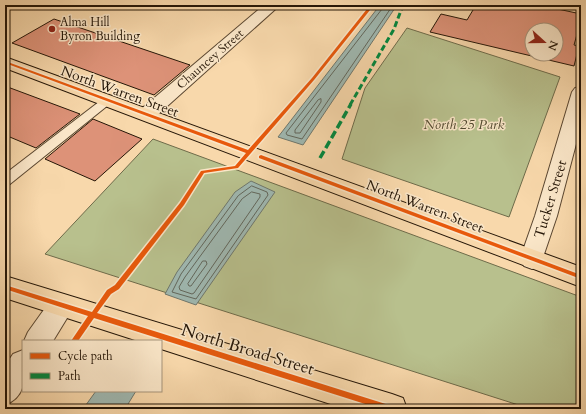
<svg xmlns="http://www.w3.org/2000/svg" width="586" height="414" font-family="Cardo,serif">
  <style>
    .green { fill: #b8c08d; stroke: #6e6b4a }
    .water { fill: #9fb8b1; stroke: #6e776d }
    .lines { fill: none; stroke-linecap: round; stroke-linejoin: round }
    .shore { stroke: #62675c; stroke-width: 1 }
    .building { fill: #dd9278; stroke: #251607; fill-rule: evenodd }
    .lane-casing { stroke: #5a4630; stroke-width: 2 }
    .street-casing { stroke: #5a4630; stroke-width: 2 }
    .primary-casing { stroke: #251607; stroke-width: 2 }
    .lane { fill: #fae6c8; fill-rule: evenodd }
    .street { fill: #fae6c8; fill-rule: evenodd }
    .primary { fill: #f8d8ab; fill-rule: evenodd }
    .quiet-far1 { stroke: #00873e; stroke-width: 3; stroke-dasharray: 6 3; stroke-linecap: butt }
    .quiet { stroke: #00873e; stroke-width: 3.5; stroke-dasharray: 8 3.5; stroke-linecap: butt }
    .cycleway-casing { stroke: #fae6c8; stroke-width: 3 }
    .cycleway { fill: #e8590c; fill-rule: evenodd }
    .poi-dot { fill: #8f2418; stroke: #fae6c8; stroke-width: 1.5 }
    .labels { text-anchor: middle; stroke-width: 3; stroke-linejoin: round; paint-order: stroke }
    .far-poi-label { font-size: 12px; fill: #251607; stroke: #fae6c8; text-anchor: start }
    .far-street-label { font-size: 12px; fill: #251607; stroke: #fae6c8 }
    .street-label { font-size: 14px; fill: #251607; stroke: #fae6c8 }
    .park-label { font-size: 14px; font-style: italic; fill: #51492f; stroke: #fae6c8 }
    .near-street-label { font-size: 17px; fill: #251607; stroke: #fae6c8 }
  </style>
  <rect width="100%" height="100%" fill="#f8d8ab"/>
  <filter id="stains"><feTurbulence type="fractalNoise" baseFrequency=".005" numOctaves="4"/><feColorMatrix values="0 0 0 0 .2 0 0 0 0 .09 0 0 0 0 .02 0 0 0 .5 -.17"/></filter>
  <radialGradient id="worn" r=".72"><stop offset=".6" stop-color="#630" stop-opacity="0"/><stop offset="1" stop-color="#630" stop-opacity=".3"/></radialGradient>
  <!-- green -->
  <path class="green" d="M407 28 560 77 509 217 342 159 365 88Z
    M153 139 581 297V409H531L45 254Z"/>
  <!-- water -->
  <path class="water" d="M380 5H397L303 145 278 137Z
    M251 181 275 192 196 305 165 294 177 272 235 192Z
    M96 391H136L125 409H83Z"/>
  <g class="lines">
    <!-- shore -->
    <path class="shore" d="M383 5 382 9 286 133 287 135 302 139 393 5
      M321 99V102L300 133H295V130L318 100Z
      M252 186 267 192 268 195 196 299 172 292 181 274 238 196Z
      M252 192 260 194V197L194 293 192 294 180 290 179 287 185 277 242 199Z
      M203 261H206L207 264 191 286H189L188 284Z"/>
  </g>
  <!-- building -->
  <path class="building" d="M476 5H539L581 14V20L574 45 579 46 574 66 430 32 441 14 467 20ZM532 30H556V54H532Z
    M54 19 190 65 154 95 12 43Z
    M5 86 80 114 36 148 5 135Z
    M93 119 142 139 95 181 45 159Z"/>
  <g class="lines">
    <!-- lane casing -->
    <g class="lane-casing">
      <path id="lane" d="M108 97 112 98 114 100 112 102 10 184 5 186V174L104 98Z"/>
    </g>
    <!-- street casing -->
    <g class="street-casing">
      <path id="street" d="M264 5H280L154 118 147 120 140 118 138 114 140 110Z
        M581 87V125L557 216 540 266 532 269 524 266 520 259 535 216 572 92 575 88Z
        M62 294 71 297 75 305 53 341H24L28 332 53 297Z
        M23 350C23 373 30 395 5 405V366L13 354Z"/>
    </g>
    <!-- primary casing -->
    <g class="primary-casing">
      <path id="primary" d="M5 57 581 267V287L5 68Z
        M5 276 392 394 403 398 407 409H346L161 349V341H138L5 298Z"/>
    </g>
    <!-- lane -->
    <use href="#lane" class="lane"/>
    <!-- street -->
    <use href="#street" class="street"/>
    <!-- primary -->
    <use href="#primary" class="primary"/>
    <!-- quiet-far1 -->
    <path class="quiet-far1" d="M350 105 394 29 403 5"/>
    <!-- quiet -->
    <path class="quiet" d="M320 158 351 104"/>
    <!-- cycleway casing -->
    <g class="cycleway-casing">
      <path id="cycleway" d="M367 5H371L370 10 314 80 238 168 204 173 184 205 119 289 111 294 97 313 392 406 394 407 395 409H381L94 318 78 341H71L88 316 5 289V285L92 312 107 290 115 285 180 203 201 171 235 166 246 153 5 63V61L248 150 312 78 367 9Z
        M261 155 581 275V279L259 158V156Z"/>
    </g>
    <!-- cycleway -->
    <use href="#cycleway" class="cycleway"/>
  </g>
  <!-- markers -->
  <circle class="poi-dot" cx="52" cy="29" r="4"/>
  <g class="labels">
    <!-- far-poi labels -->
    <g class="far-poi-label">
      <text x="60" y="26">Alma Hill<tspan x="60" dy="14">Byron Building</tspan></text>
    </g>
    <!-- far-street labels -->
    <g class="far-street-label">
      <text transform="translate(210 59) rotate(-41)" y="4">Chauncey Street</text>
    </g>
    <!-- street labels -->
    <g class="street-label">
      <text transform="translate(120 91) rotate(20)" y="5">North Warren Street</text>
      <text transform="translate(550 199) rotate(-73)" y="5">Tucker Street</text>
      <text transform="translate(425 206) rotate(21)" y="5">North Warren Street</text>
    </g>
    <!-- park labels -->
    <g class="park-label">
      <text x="464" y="129">North 25 Park</text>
    </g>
    <!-- near-street labels -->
    <g class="near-street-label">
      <text transform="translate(248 349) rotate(17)" y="6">North Broad Street</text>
    </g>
  </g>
  <!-- margin -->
  <rect width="586" height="414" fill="none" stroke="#f8d8ab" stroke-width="20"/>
  <rect x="6" y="6" width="574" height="402" fill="none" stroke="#251607" stroke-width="2"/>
  <rect x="10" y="10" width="566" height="394" fill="none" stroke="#251607"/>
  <!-- legend -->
  <rect x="22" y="340" width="140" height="52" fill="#fae6c8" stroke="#a5937b"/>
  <rect x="30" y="353" width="20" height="6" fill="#e8590c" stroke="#a5937b"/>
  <text x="58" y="360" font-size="12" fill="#251607">Cycle path</text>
  <rect x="30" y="373" width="20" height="6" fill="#00873e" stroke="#a5937b"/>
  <text x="58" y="380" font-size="12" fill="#251607">Path</text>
  <!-- north arrow -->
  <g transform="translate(544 42) rotate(111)"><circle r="19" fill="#fae6c8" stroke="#a5937b"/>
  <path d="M0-3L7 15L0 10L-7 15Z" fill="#8f2418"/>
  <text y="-6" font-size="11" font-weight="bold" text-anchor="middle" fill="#251607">N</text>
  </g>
  <rect width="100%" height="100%" filter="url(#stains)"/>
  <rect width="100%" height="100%" fill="url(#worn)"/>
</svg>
